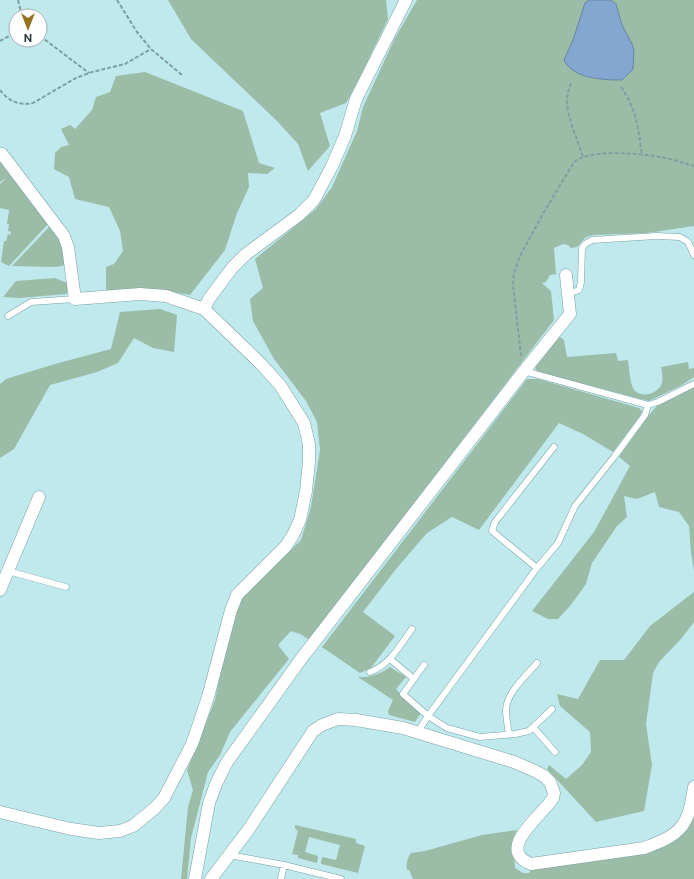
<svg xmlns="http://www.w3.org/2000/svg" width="694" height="879" font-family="'Public Sans',sans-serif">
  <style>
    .green { fill: #9bbca6 }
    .water { fill: #83a7d1; stroke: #6785a3 }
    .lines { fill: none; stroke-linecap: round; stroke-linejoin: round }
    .service-casing { stroke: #78a0a4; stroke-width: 7 }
    .minor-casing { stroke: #78a0a4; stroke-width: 13 }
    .path { stroke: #809fa2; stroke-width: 2; stroke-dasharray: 4 2; stroke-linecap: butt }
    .service { stroke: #fff; stroke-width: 6 }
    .minor { stroke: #fff; stroke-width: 12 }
  </style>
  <rect width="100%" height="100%" fill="#bfe9ed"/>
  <!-- green -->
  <path class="green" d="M168 0H386L388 19 358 81 346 103 320 113 330 146 308 171 298 144 277 121 191 39Z
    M417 0H694V226L647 233 594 235 586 237 577 247 571 248 568 245 563 244 554 248 556 274 550 275 546 282 542 283 551 291 554 320 310 640 300 634 291 631 278 645 289 659 230 732 220 755 208 772 191 838 187 879H181L188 807 193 790 187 770 215 700 231 623 241 598 301 540 311 507 320 450 317 422 306 401 274 359 253 321 250 299 263 288 255 259 316 209 332 187 357 131 363 107 395 38Z
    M145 72 243 111 259 163 275 168 267 174 248 173 249 187 237 213 225 250 190 295 156 289 106 292V267L114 264 123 251 120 231 109 207 75 199 69 177 54 169 55 153 61 147 69 145 61 129 70 125 75 129 92 110 96 97 110 92 116 76Z
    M0 163H1L48 224 9 266 1 262 4 241H6L8 234 10 235 11 232 8 231 9 224H7L9 210 0 208V184L5 179H4L0 182Z
    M50 226 61 241 66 264 62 266 55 267 12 266Z
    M55 278 67 283V294L19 298 3 297 16 281Z
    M160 309 177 315 174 352 153 348 134 338 118 363 97 372 50 385 14 449 0 458V384L6 379 55 364 111 349 120 312Z
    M556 337H560L564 340 567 357 616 353 618 361 628 360C629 367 630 382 633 388 639 399 658 395 662 383 663 379 662 372 661 367L688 362 689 369 694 368V377L682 385 649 401 541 373 536 370 535 367Z
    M527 379H538L639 408 642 411 640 416 613 452 583 434 559 423 479 530 452 517 427 533 396 569 363 612 395 636 371 668 360 673 322 647Z
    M694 387V571L691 553 689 526 679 512 659 507 655 492 637 499 624 496 627 517 617 526 592 563 586 584 570 606 558 619H548L532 611 594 532 630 466 619 457 647 417 658 405Z
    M694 592V622L680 640 659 662 653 673 646 724 652 765 644 811 596 822 547 769 549 765 566 779 582 765 591 752 590 732 560 706 557 694 578 699 600 660H624L650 626Z
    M390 667 406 677 396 689 406 701 421 713 415 722 389 715 388 711 393 700 358 677C370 678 380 674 390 667Z
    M694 818V879H413L409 870H407C406 863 407 859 411 853L425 851 482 835 517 830 513 839 515 868 523 873H529L532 868 633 855 686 830Z
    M295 825 356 839V843L365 846 358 873 321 864 322 857 336 860 340 845 309 837 305 852 318 856 317 863 298 858V855L292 854 298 831 295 828Z"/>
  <!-- water -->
  <path class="water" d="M589 0H611L616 4 622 25 632 44 634 50 633 69 622 80C604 80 573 79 564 60L573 40 585 3Z"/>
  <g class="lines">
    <!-- service casing -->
    <g class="service-casing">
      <path id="service" d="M568 294 579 290 581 282 582 248 585 244 592 240 656 236 680 237 688 242 694 255
        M8 316 31 302 75 299
        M524 371 648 405 658 402 694 384
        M537 568 558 543 575 506 614 457 645 415 648 405
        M8 571 66 587
        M390 659 414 679
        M424 665 403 694 428 716 447 728 480 737 515 734 529 731 552 709
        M370 672C390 665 400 645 412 629
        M533 727 555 752
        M417 733 428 716 537 568 492 531 495 522 554 447
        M509 735C508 727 506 718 506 710 506 693 527 675 537 663
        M229 855 284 865 341 879
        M281 879 284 865"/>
    </g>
    <!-- minor casing -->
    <g class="minor-casing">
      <path id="minor" d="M2 154 64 236 68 247 75 299 140 294 166 296 204 309
        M0 590 39 497
        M0 812 71 829 99 833 120 831 133 826 155 808 164 798 192 744 208 697 231 610 237 595 286 546 293 535 300 520 306 491 309 462V444L304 423 280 385 260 363 204 309 209 299 232 268 246 254 299 215 314 200 332 166 345 136 356 99 406 0
        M195 879 209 803 216 784 227 762 301 659 524 371 570 314 566 275
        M211 879 249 829 313 731 322 725 338 719 356 720 403 728 514 762 535 771 544 776 550 782 554 793 553 798C543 815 494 849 531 864L644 848C682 834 688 827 694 787"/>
    </g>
    <!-- path -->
    <path class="path" d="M18 0 22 16
      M117 0 137 32 151 49 182 75
      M40 36 89 73
      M0 41 16 32
      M571 83C569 89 567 95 567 101 567 117 578 141 583 157
      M621 87C637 110 638 128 642 155
      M0 90C8 101 20 106 33 103L76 78 92 72 125 64 151 49
      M521 356 513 285 514 273 520 256 544 212 574 162C592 148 640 154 661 157 672 159 683 163 694 166"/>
    <!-- service -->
    <use href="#service" class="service"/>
    <!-- minor -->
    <use href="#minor" class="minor"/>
  </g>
  <!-- north arrow -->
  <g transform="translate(28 28) rotate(180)"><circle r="19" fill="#ffffff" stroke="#a9afb0"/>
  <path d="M0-3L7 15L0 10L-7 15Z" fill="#96721c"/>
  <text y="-6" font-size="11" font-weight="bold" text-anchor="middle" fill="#273739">N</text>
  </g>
</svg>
